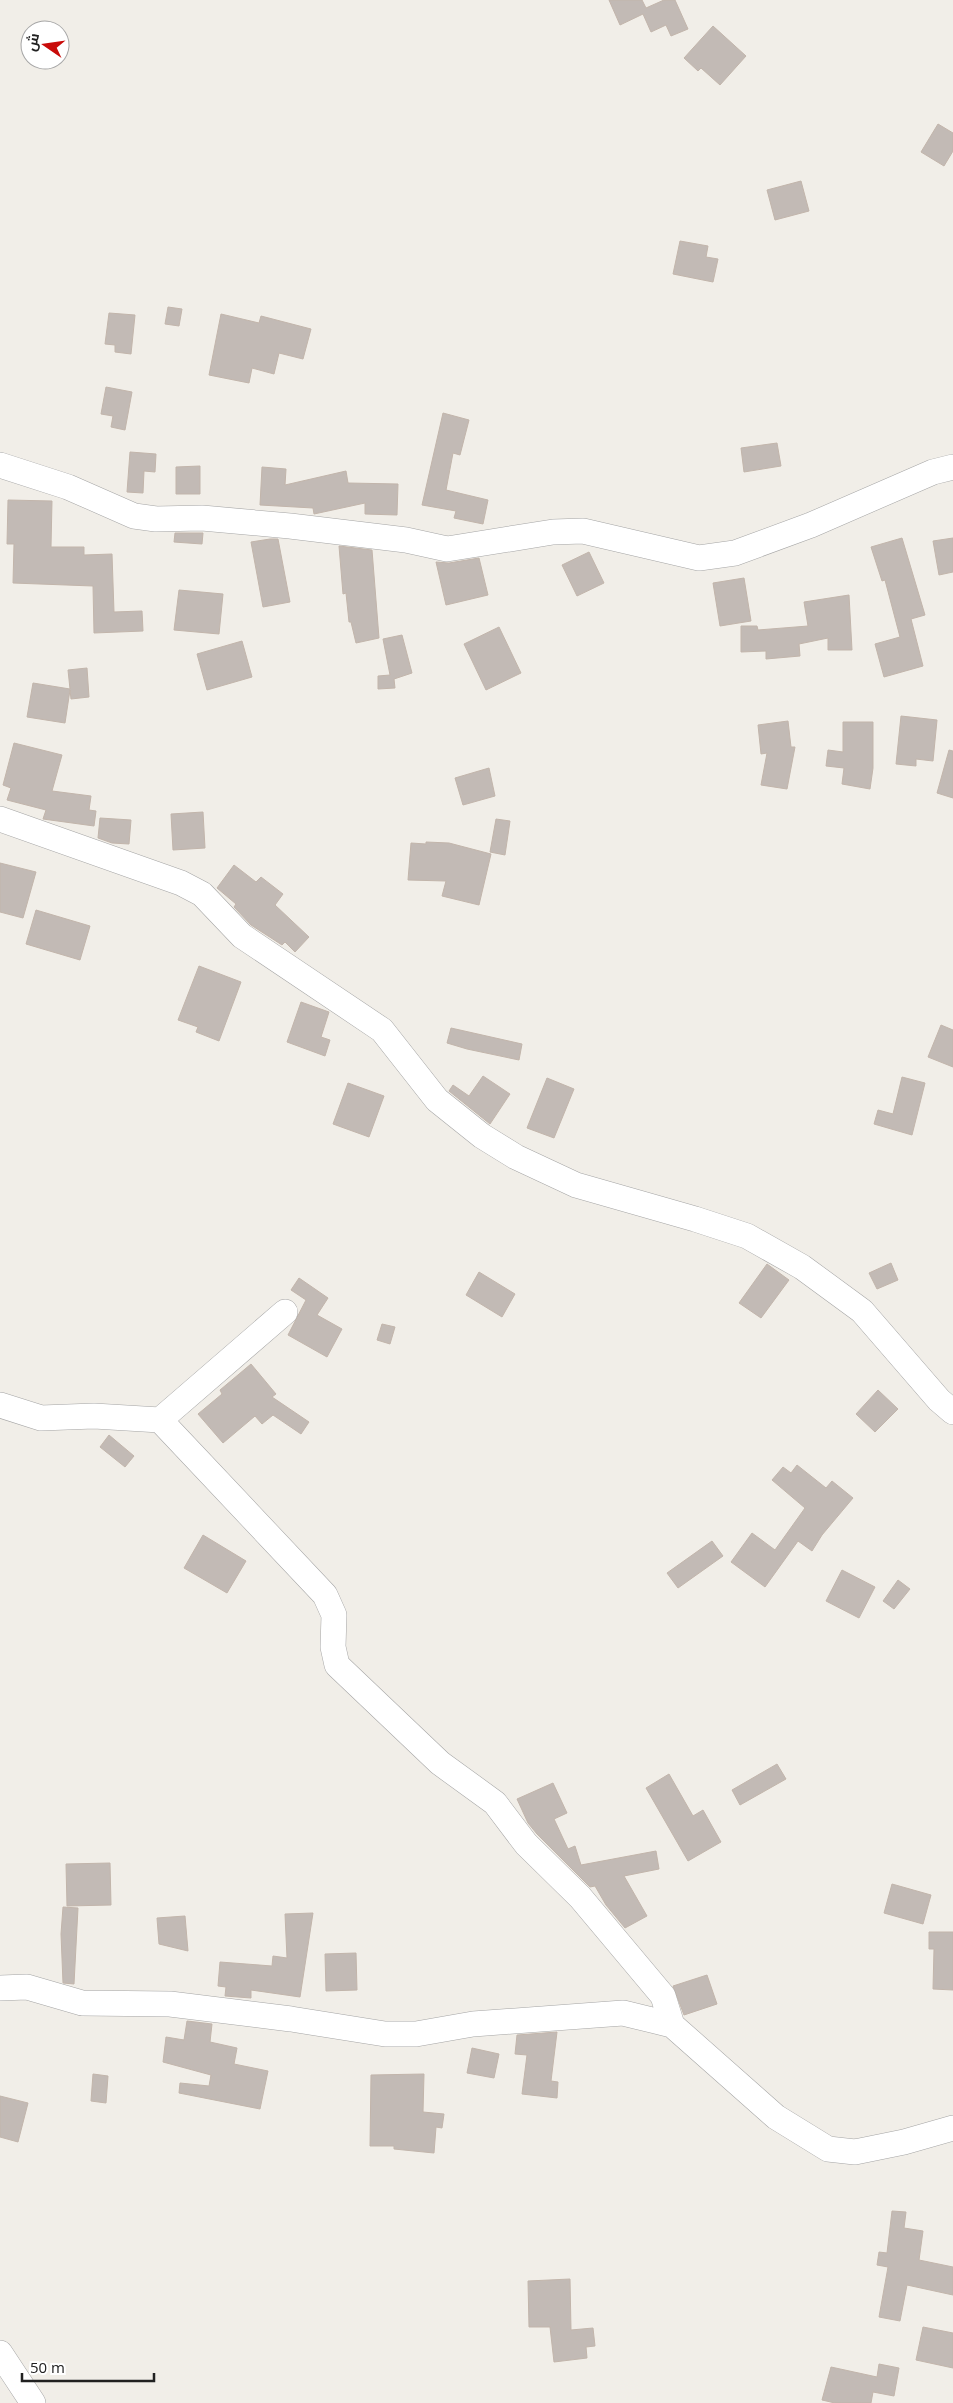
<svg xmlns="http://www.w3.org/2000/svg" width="953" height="2403" font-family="'Open Sans',Cairo,sans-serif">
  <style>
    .building { fill: #c2bab5; stroke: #c2b5ab }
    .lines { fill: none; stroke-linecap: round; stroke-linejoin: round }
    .minor-casing { stroke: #a5a5a5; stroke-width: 26 }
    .minor { stroke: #fff; stroke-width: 25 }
  </style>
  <rect width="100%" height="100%" fill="#f1eee8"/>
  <!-- building -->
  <path class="building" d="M609 0H642L646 8 664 0H675L688 29 671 36 666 25 651 32 643 14 620 25Z
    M713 26 746 56 720 85 701 68 698 71 684 58Z
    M938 124 953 133V151L944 166 921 152Z
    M801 181 809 211 775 220 767 190Z
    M680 241 708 246 706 257 718 259 713 282 673 274Z
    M168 307 182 309 179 326 165 324Z
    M109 313 135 315 131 354 115 352V345L105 344Z
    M221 314 259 323 261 316 311 329 303 359 279 353 274 374 252 368 249 383 209 375Z
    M106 387 132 392 125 430 111 427 113 416 101 414Z
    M443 413 469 420 460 455 453 453 446 490 488 500 483 524 454 518 456 511 422 505Z
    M777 443 781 466 744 472 741 448Z
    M130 452 156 454 155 472 144 471 143 493 127 492Z
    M200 466V494H176V467Z
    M262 467 286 469 285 485 346 471 348 483 398 484 397 515 365 514V503L314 514 313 508 260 505Z
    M8 500 52 501 51 547H84V555L112 554 114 612 142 611 143 631 94 633 93 586 13 583 14 544H7Z
    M175 533H203L202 544 174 542Z
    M902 538 925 615 911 619 923 666 884 677 875 644 900 637 885 580 882 581 871 547Z
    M953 538V572L939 575 933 541Z
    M270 539H278L290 602 263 607 251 542Z
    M339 546 372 550 379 638 356 643 351 622H349L346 593 343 594Z
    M589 552 604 583 577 596 562 565Z
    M479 558 488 595 446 605 436 562 449 563Z
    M744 578 751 621 720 626 713 583Z
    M179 590 223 594 219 634 174 630Z
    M849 595 852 650H828V638L799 644 800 656 766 659V651L741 652V626H757L758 630 808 626 804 602Z
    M499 627 521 673 486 690 464 644Z
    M402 635 412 673 394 679 395 688 378 689V676L390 675 383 639Z
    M242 641 252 677 207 690 197 654Z
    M87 668 89 697 71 699 70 690 65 723 27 717 33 683 70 689 68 670Z
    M901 716 937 720 933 761 916 759V766L896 764Z
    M788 721 791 747H795L787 789 761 785 767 753 761 754 758 725Z
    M843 722H873V768L870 789 842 784 844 768 826 766 828 750 843 752Z
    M14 743 62 755 52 791 91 796 89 810 96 811 94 826 43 819 46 810 7 800 11 788 3 785Z
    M949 750 953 751V798L937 793Z
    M489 768 495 796 463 805 455 778Z
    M203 812 205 848 173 850 171 814Z
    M100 818 131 820 129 844 112 843 98 838Z
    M496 819 510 821 505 855 490 852Z
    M426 842 449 843 491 854 479 905 442 896 446 881 408 880 411 843 426 844Z
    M0 863 36 872 23 918 0 912Z
    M234 865 256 882 261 877 283 894 275 905 309 937 295 952 285 942 282 945 251 925 234 907 236 904 217 888Z
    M36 910 90 926 80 960 26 944Z
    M199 966 241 982 219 1041 196 1032 198 1027 178 1020Z
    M301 1002 329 1012 321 1037 330 1040 325 1056 287 1042Z
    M941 1025 953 1030V1067L928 1057Z
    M451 1028 522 1044 519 1060 467 1049 447 1043Z
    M483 1076 510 1094 490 1124 449 1091 453 1085 469 1096Z
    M902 1077 925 1083 912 1135 874 1124 878 1110 893 1114Z
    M547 1078 574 1089 554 1138 527 1128Z
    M348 1083 384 1096 369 1137 333 1124Z
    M891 1263 898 1280 877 1289 869 1273Z
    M767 1264 789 1280 761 1318 739 1303Z
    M479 1272 515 1294 502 1317 466 1295Z
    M299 1278 328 1298 317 1315 342 1329 327 1357 288 1335 306 1300 291 1290Z
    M382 1324 395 1327 390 1344 377 1340Z
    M251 1364 276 1394 272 1397 309 1422 301 1434 273 1415 262 1424 255 1416 223 1443 198 1414 222 1394 220 1390Z
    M878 1390 898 1409 875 1432 856 1414Z
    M109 1435 134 1456 125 1467 100 1447Z
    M797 1465 826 1488 832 1481 853 1498 822 1535 812 1551 798 1541 765 1587 731 1562 752 1533 775 1550 805 1508 772 1480 783 1467 791 1473Z
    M203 1535 246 1561 227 1593 184 1568Z
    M712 1541 723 1556 678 1588 667 1573Z
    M842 1570 875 1587 859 1618 826 1601Z
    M898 1580 910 1589 894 1609 883 1601Z
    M777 1764 786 1779 740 1805 732 1790Z
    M669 1774 693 1816 703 1810 721 1842 688 1861 646 1788Z
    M553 1783 567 1813 554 1819 568 1849 575 1846 581 1865 656 1851 659 1869 624 1876 647 1916 625 1928 606 1905 595 1886 590 1887 537 1834 528 1823 517 1799Z
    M110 1863 111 1905 67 1906 66 1864Z
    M892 1884 931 1895 923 1924 884 1913Z
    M63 1907 78 1908 74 1984 63 1983 61 1934Z
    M313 1913 300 1997 251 1990V1998L225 1996 226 1987 218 1986 220 1962 272 1966 273 1956 287 1958 285 1914Z
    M185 1916 188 1951 159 1944 157 1918Z
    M929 1932H953V1990L933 1989 934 1949H929Z
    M356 1953 357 1990 326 1991 325 1954Z
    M707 1975 717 2004 684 2015 673 1986Z
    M187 2021 212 2024 210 2042 237 2048 234 2064 268 2071 260 2109 179 2093 180 2083 209 2086 211 2075 163 2062 166 2037 184 2040Z
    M557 2032 551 2081 558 2082 557 2098 522 2094 527 2055 515 2054 517 2035Z
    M472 2048 499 2054 494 2078 467 2073Z
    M93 2074 108 2076 106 2103 91 2101Z
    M424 2074 423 2112 444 2114 442 2128 436 2127 434 2153 394 2149V2146H370L371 2075Z
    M0 2096 28 2103 18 2142 0 2137Z
    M892 2211 906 2212 904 2228 923 2231 919 2260 953 2267V2295L907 2285 900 2321 879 2317 888 2267 877 2265 879 2252 887 2253Z
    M570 2279 571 2330 593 2328 595 2346 586 2347 587 2358 554 2362 550 2327H529L528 2281Z
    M923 2327 953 2333V2368L916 2360Z
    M879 2364 899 2368 894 2396 873 2392 871 2403H835L822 2400 831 2367 877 2377Z"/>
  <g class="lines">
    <!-- minor casing -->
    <g class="minor-casing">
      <path id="minor" d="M0 465 68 487 134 516 156 519 202 518 290 526 406 540 447 549 553 532 583 531 699 558 735 553 811 525 933 472 953 467
        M0 819 181 883 202 894 242 936 382 1030 437 1100 482 1136 516 1157 576 1185 695 1219 747 1236 802 1267 862 1311 939 1400 953 1412
        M0 1405 41 1418 94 1416 160 1420 285 1312
        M160 1420 325 1595 334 1615 333 1647 337 1665 440 1763 495 1803 526 1844 580 1897 663 1996 672 2025
        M0 1988 27 1987 82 2003 170 2004 291 2019 385 2034H416L473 2024 623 2013 672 2025 776 2117 828 2149 855 2152 904 2142 953 2128
        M0 2353 33 2403"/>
    </g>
    <!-- minor -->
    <use href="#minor" class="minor"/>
  </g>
  <!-- north arrow -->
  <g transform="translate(45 45) rotate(283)"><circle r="24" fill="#ffffff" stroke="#a6a6a6"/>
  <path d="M0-4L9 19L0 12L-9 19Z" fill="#c90b09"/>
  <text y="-8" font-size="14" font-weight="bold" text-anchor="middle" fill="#212121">ش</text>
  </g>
  <!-- scale -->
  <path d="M22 2373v8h132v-8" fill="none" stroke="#212121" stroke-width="2.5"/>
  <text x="30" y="2373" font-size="15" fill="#212121" stroke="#ffffff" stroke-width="4" paint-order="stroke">50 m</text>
</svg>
